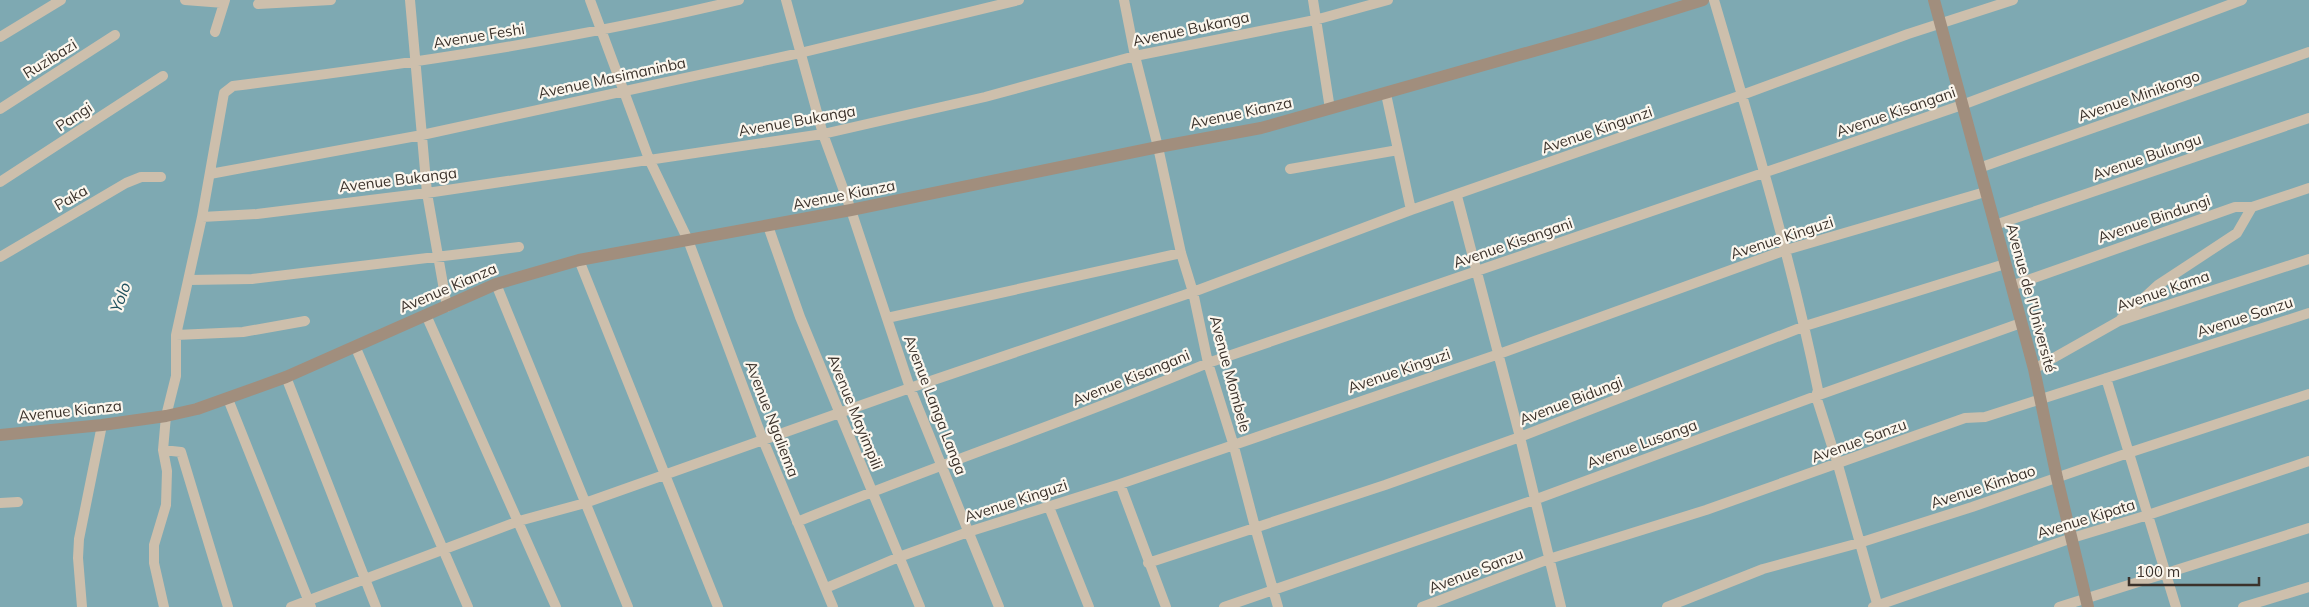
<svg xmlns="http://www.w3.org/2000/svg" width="2309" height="607" font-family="Mulish,sans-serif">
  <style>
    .water { fill: #7ea9b2 }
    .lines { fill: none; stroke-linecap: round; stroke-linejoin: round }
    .street { stroke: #cdbfac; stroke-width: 10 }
    .secondary { stroke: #a18e7d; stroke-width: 12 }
    .labels { text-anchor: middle; stroke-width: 4.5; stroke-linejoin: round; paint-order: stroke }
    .street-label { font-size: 15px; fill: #3b322b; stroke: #fbf6ed }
    .water-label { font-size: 16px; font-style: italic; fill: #1f515e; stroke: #fbf6ed }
  </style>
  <rect width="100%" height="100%" fill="#f4ede0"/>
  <!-- water -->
  <path class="water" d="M0 0H2309V607H0Z"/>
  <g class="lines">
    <!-- street -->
    <path class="street" d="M185 0 224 3
      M410 0 427 193 447 307
      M590 0 649 159 688 240 763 440 833 607
      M786 0 823 134 851 210 910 388 999 607
      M1124 0 1135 56 1158 147 1181 253 1193 292 1208 363 1233 443 1255 527 1278 607
      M1313 0 1330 109
      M1714 0C1752 129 1791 258 1818 390L1816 396 1838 465 1878 607
      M258 4 331 0
      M215 32 225 0
      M0 37 61 0
      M1386 94 1411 210
      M0 109 115 35
      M1979 168 2309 52
      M1290 169 1398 150
      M210 174 422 135 800 53 1019 0
      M0 182 163 76
      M1457 196 1520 437 1561 607
      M202 217 257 214 427 193 823 134 985 97 1135 56 1315 20 1388 0
      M1995 225 2309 118
      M768 226 800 317 920 607
      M0 257 126 183 141 177H161
      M579 260 718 607
      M189 280 252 279 519 247
      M496 284 628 607
      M2011 286 2235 207H2252L2309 188
      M426 315 556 607
      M887 318 1181 253
      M2121 319 2158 285 2237 233 2252 207
      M176 335 243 332 305 321
      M355 346 468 607
      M2034 369 2119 321 2309 259
      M286 377 376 607
      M2106 378 2176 607
      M228 399 311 607
      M163 450 181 452 228 607
      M1120 484 1166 607
      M0 503 18 502
      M1049 507 1089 607
      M797 522C933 466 1072 420 1208 363L1962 105 2242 0
      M1148 563 1385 485 1520 437 1805 326 2005 264
      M826 588 899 557 968 532 1120 484 1499 354 1786 250 1985 192
      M82 607 78 558 79 539 102 425
      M164 607 154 563V545L166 505 167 471 163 450 166 416 176 376V335L202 217 224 93 233 86C403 65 573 40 739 0
      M291 607 519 521 585 503 910 388 1193 292 1411 210 1742 95 1908 34 2013 0
      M1224 607 1534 500 1816 396 2021 323
      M1422 607 1549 559 1706 510 1965 418 1985 417 2309 313
      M1667 607 1763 569 1859 543 1972 507 2128 453 2309 394
      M1873 607 2072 538 2148 515 2309 461
      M2059 607 2309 528
      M2243 607 2309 587"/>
    <!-- secondary -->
    <path class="secondary" d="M1934 0 2034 369 2057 478 2088 607
      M0 435 102 425 166 416 197 409 286 377 496 284 579 260 851 210 1158 147 1261 128 1597 33 1703 0"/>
  </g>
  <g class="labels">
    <!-- street labels -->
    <g class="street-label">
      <text transform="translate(1191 29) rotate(-12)" y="5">Avenue Bukanga</text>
      <text transform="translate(479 36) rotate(-9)" y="5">Avenue Feshi</text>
      <text transform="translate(50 59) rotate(-32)" y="5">Ruzibazi</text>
      <text transform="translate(612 78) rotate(-12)" y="5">Avenue Masimaninba</text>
      <text transform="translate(2139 96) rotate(-19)" y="5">Avenue Minikongo</text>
      <text transform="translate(1896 112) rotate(-19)" y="5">Avenue Kisangani</text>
      <text transform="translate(1241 113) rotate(-12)" y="5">Avenue Kianza</text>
      <text transform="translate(74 117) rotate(-33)" y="5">Pangi</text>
      <text transform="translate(797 121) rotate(-10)" y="5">Avenue Bukanga</text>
      <text transform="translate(1597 130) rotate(-19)" y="5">Avenue Kingunzi</text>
      <text transform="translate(2147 157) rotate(-19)" y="5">Avenue Bulungu</text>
      <text transform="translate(398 180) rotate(-7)" y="5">Avenue Bukanga</text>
      <text transform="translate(844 195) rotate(-11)" y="5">Avenue Kianza</text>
      <text transform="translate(71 198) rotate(-30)" y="5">Paka</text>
      <text transform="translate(2154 219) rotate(-19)" y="5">Avenue Bindungi</text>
      <text transform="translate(1782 238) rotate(-18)" y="5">Avenue Kinguzi</text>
      <text transform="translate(1513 243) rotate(-19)" y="5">Avenue Kisangani</text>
      <text transform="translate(448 288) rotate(-23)" y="5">Avenue Kianza</text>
      <text transform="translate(2163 291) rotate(-19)" y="5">Avenue Kama</text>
      <text transform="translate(2031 298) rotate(75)" y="5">Avenue de l’Université</text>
      <text transform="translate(2245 317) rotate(-18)" y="5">Avenue Sanzu</text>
      <text transform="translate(1399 371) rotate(-19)" y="5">Avenue Kinguzi</text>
      <text transform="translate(1230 374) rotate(75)" y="5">Avenue Mombele</text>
      <text transform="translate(1131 378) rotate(-22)" y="5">Avenue Kisangani</text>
      <text transform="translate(1571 401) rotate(-21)" y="5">Avenue Bidungi</text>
      <text transform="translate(935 405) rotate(69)" y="5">Avenue Langa Langa</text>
      <text transform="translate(70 411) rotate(-6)" y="5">Avenue Kianza</text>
      <text transform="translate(855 412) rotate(68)" y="5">Avenue Mayimpili</text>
      <text transform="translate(772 419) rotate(69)" y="5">Avenue Ngaliema</text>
      <text transform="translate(1859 441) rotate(-20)" y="5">Avenue Sanzu</text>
      <text transform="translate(1642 444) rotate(-20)" y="5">Avenue Lusanga</text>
      <text transform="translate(1983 487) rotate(-18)" y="5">Avenue Kimbao</text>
      <text transform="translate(1016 501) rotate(-18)" y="5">Avenue Kinguzi</text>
      <text transform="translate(2086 519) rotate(-17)" y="5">Avenue Kipata</text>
      <text transform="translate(1476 571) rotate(-21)" y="5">Avenue Sanzu</text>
    </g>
    <!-- water labels -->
    <g class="water-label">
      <text transform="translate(120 297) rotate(-69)" y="6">Yolo</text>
    </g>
  </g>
  <!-- scale -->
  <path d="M2129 577v8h130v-8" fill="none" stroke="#3b322b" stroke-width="2.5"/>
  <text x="2136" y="577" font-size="15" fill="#3b322b" stroke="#fbf6ed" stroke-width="4" paint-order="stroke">100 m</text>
</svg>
